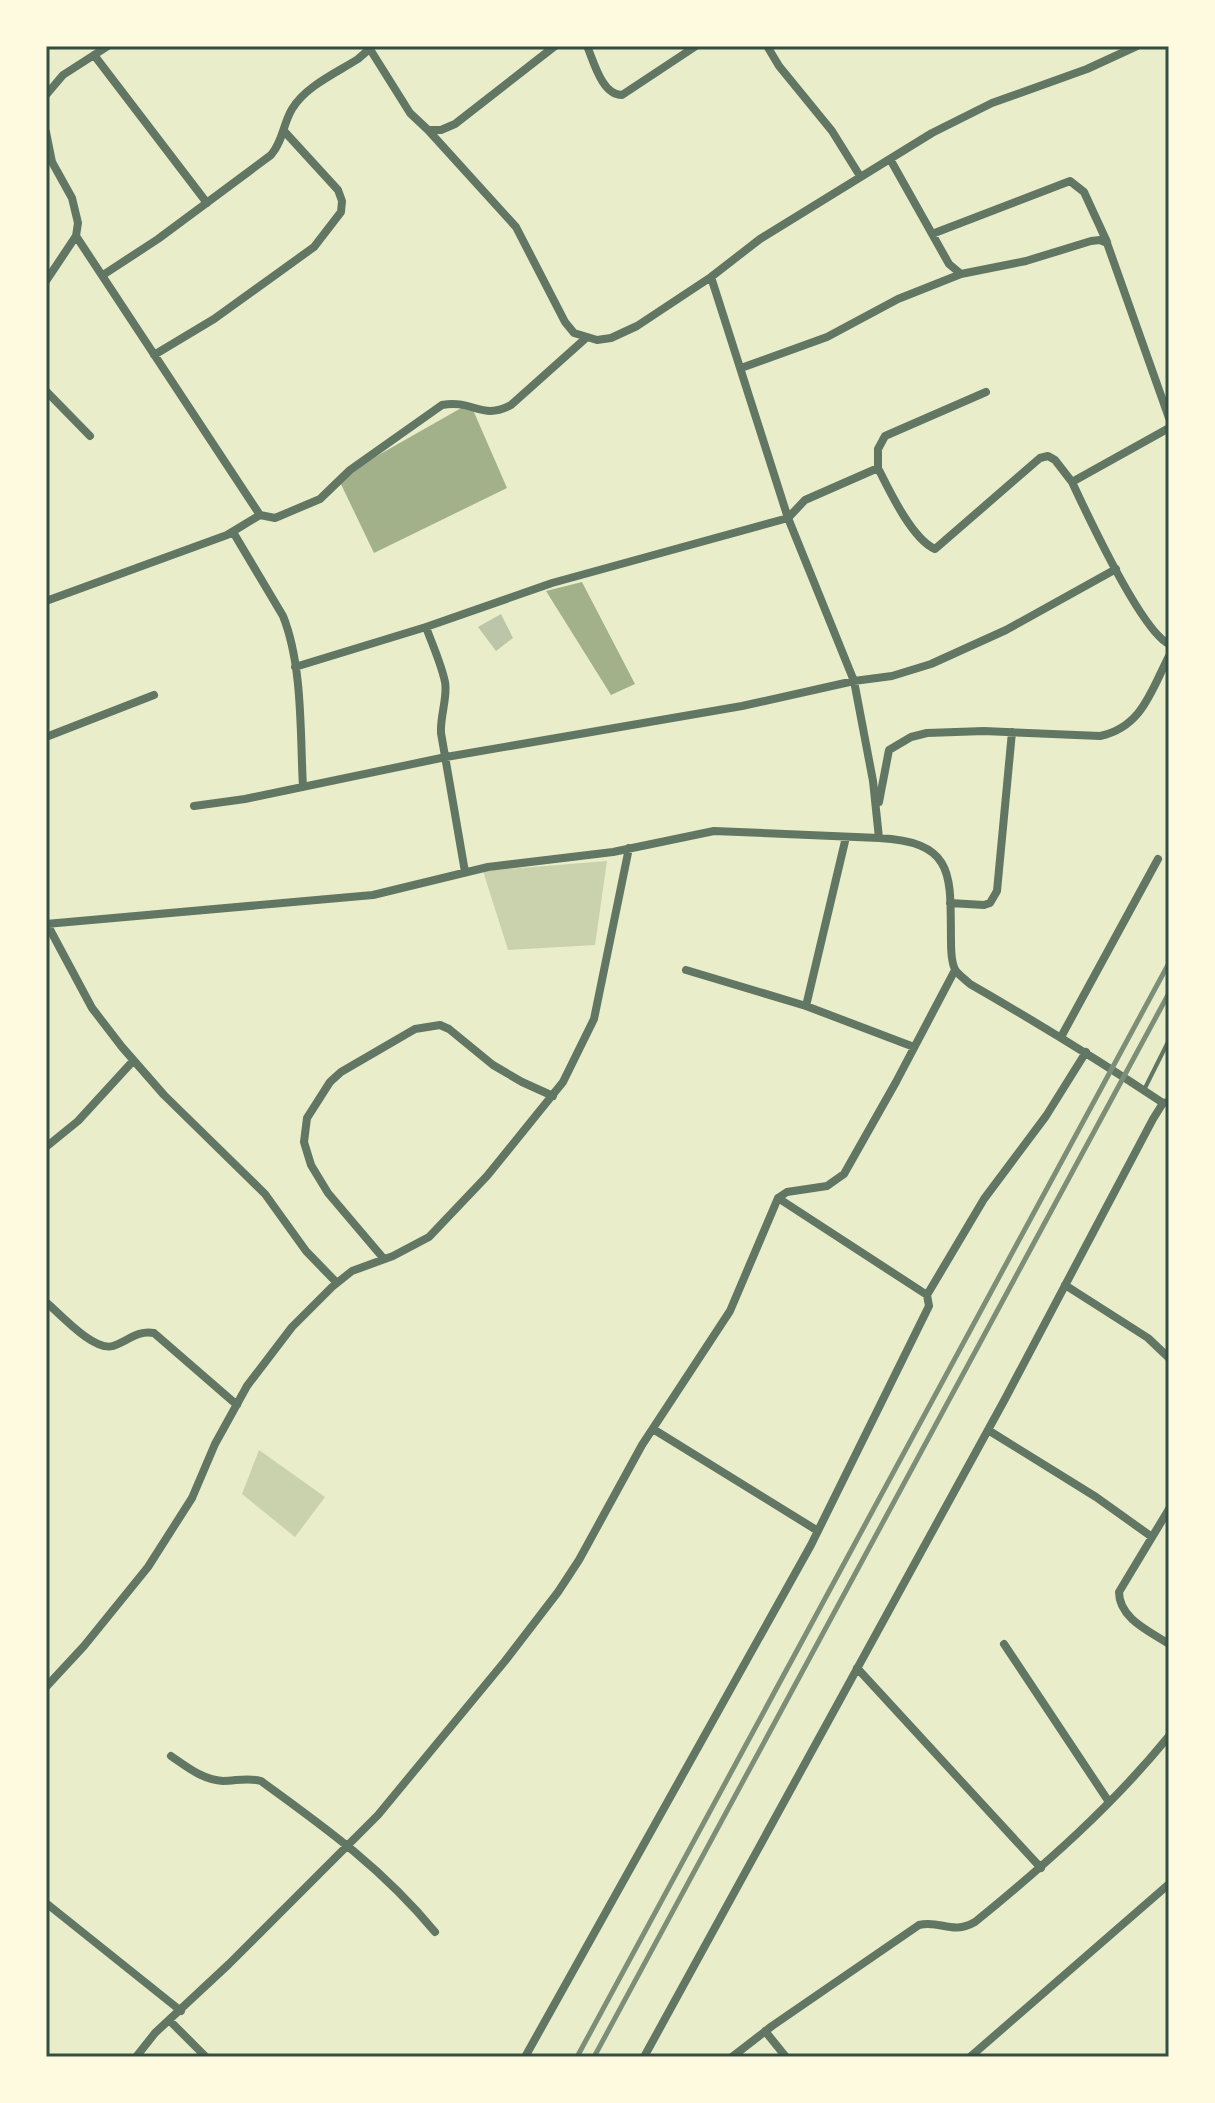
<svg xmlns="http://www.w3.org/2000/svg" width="1215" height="2103" font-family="Roboto,sans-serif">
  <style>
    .green { fill: #cad2ad }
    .water { fill: #a3b18a }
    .building { fill: #bcc5a7 }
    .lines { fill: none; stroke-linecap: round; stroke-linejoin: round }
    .service { stroke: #617663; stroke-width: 4 }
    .minor { stroke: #617663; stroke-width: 8 }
    .rail { stroke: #7c8e77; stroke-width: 5 }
    .neatline { fill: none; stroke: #344e41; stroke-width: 3 }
  </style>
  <rect width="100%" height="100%" fill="#e9edc9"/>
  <!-- green -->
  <path class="green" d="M607 861 595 945 508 950 483 871Z
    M259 1450 325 1497 295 1537 242 1494Z"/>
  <!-- water -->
  <path class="water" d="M470 403 507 488 374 553 338 478Z
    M582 582 635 684 611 695 546 591Z"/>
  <!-- building -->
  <path class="building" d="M501 614 513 638 496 651 478 627Z"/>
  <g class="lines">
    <!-- service -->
    <path class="service" d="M1144 1090 1169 1040"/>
    <!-- minor -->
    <path class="minor" d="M368 46 410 113 428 130H441L455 124 555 46
      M587 46C594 62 602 95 622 95L696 46
      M767 46 779 66 832 131 860 176
      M94 55 207 203
      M46 95 63 75 108 46
      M428 130 516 227 565 322 574 333 597 340 611 338 637 326 711 277 760 239 932 133 992 103 1087 69 1137 46
      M46 132 52 162 72 198 78 223 76 236 46 281
      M890 159 949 264 961 274 1026 261 1091 241 1100 240 1107 243 1169 418
      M932 234 1070 181 1084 192 1107 242
      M76 236 256 509 260 515 275 518 320 499 350 470 442 405C473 399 482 421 511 405L586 338
      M103 275 158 239 271 155C283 141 283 124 292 109 306 86 336 73 358 59L366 52 368 46
      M711 277 788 518 854 681 873 781 879 838C957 842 950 877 951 941 951 950 951 964 956 971 960 976 966 980 970 984 1036 1022 1100 1061 1163 1103
      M154 355 214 319 314 247 341 212 342 201 338 190 284 131
      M741 368 827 337 898 299 961 274
      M46 391 90 436
      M878 468V449L885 436 986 392
      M1072 482C1087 514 1141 631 1169 644
      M788 518 805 500 878 468C889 490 912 539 935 549L1040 458 1048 456 1055 460 1072 482 1169 428
      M233 532 283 616C303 666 300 734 303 787
      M46 601 227 535 260 515
      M426 627C432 644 441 663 445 682 448 696 440 716 441 733L465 872
      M295 667 426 627 552 583 788 518
      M46 737 154 695
      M879 802 889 750 911 737 927 733 984 731 1100 736C1142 727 1151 691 1169 656
      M194 806 245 799 446 757 742 706 854 681 892 676 931 664 1006 630 1116 569
      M950 903 984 905 990 903 997 891 1012 732
      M46 924 373 895 488 867 613 852 714 831 879 838
      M47 924 92 1008 122 1047 164 1095 265 1194 306 1251 337 1283
      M686 970 806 1006 914 1047
      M806 1006 846 837
      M1061 1037 1158 859
      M46 1147 78 1121 133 1061
      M384 1259 328 1193 311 1165 304 1142 307 1118 330 1082 341 1072 415 1029 440 1025 449 1029 493 1065 522 1082 553 1096
      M1065 1285 1148 1338 1169 1358
      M927 1295 984 1199 1046 1116 1086 1052
      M46 1302C60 1314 94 1352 113 1346 128 1341 137 1330 154 1333L237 1405
      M653 1429 818 1531
      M988 1430 1096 1497 1152 1537
      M1169 1509 1119 1592C1119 1618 1149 1631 1169 1644
      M1004 1644 1109 1802
      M857 1668 1041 1868
      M46 1687 84 1646 148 1567 192 1498 215 1444 247 1386 292 1327 332 1287 352 1271 393 1256 429 1237 487 1176 563 1082 594 1019 629 848
      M171 1756C187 1767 203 1780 223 1781 236 1781 247 1777 261 1781 326 1828 383 1869 435 1932
      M46 1903 181 2011
      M170 2021 206 2057
      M765 2031 786 2057
      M136 2057 155 2033 229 1964 378 1815 505 1661 558 1592 579 1560 642 1445 730 1311 778 1198 787 1192 827 1186 844 1174 896 1082 955 970
      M525 2057 811 1545 929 1306 927 1295 778 1198
      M644 2057 1005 1399 1153 1119 1163 1103 1169 1102
      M732 2057 772 2026 919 1925C941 1920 952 1935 975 1922 1045 1865 1112 1806 1169 1736
      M970 2057 1169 1884"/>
    <!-- rail -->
    <path class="rail" d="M577 2057 1169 963
      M594 2057 1169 993"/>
  </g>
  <!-- border -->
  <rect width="1215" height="2103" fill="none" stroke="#fefae0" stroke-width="96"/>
  <rect x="48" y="48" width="1119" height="2007" class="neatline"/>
</svg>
